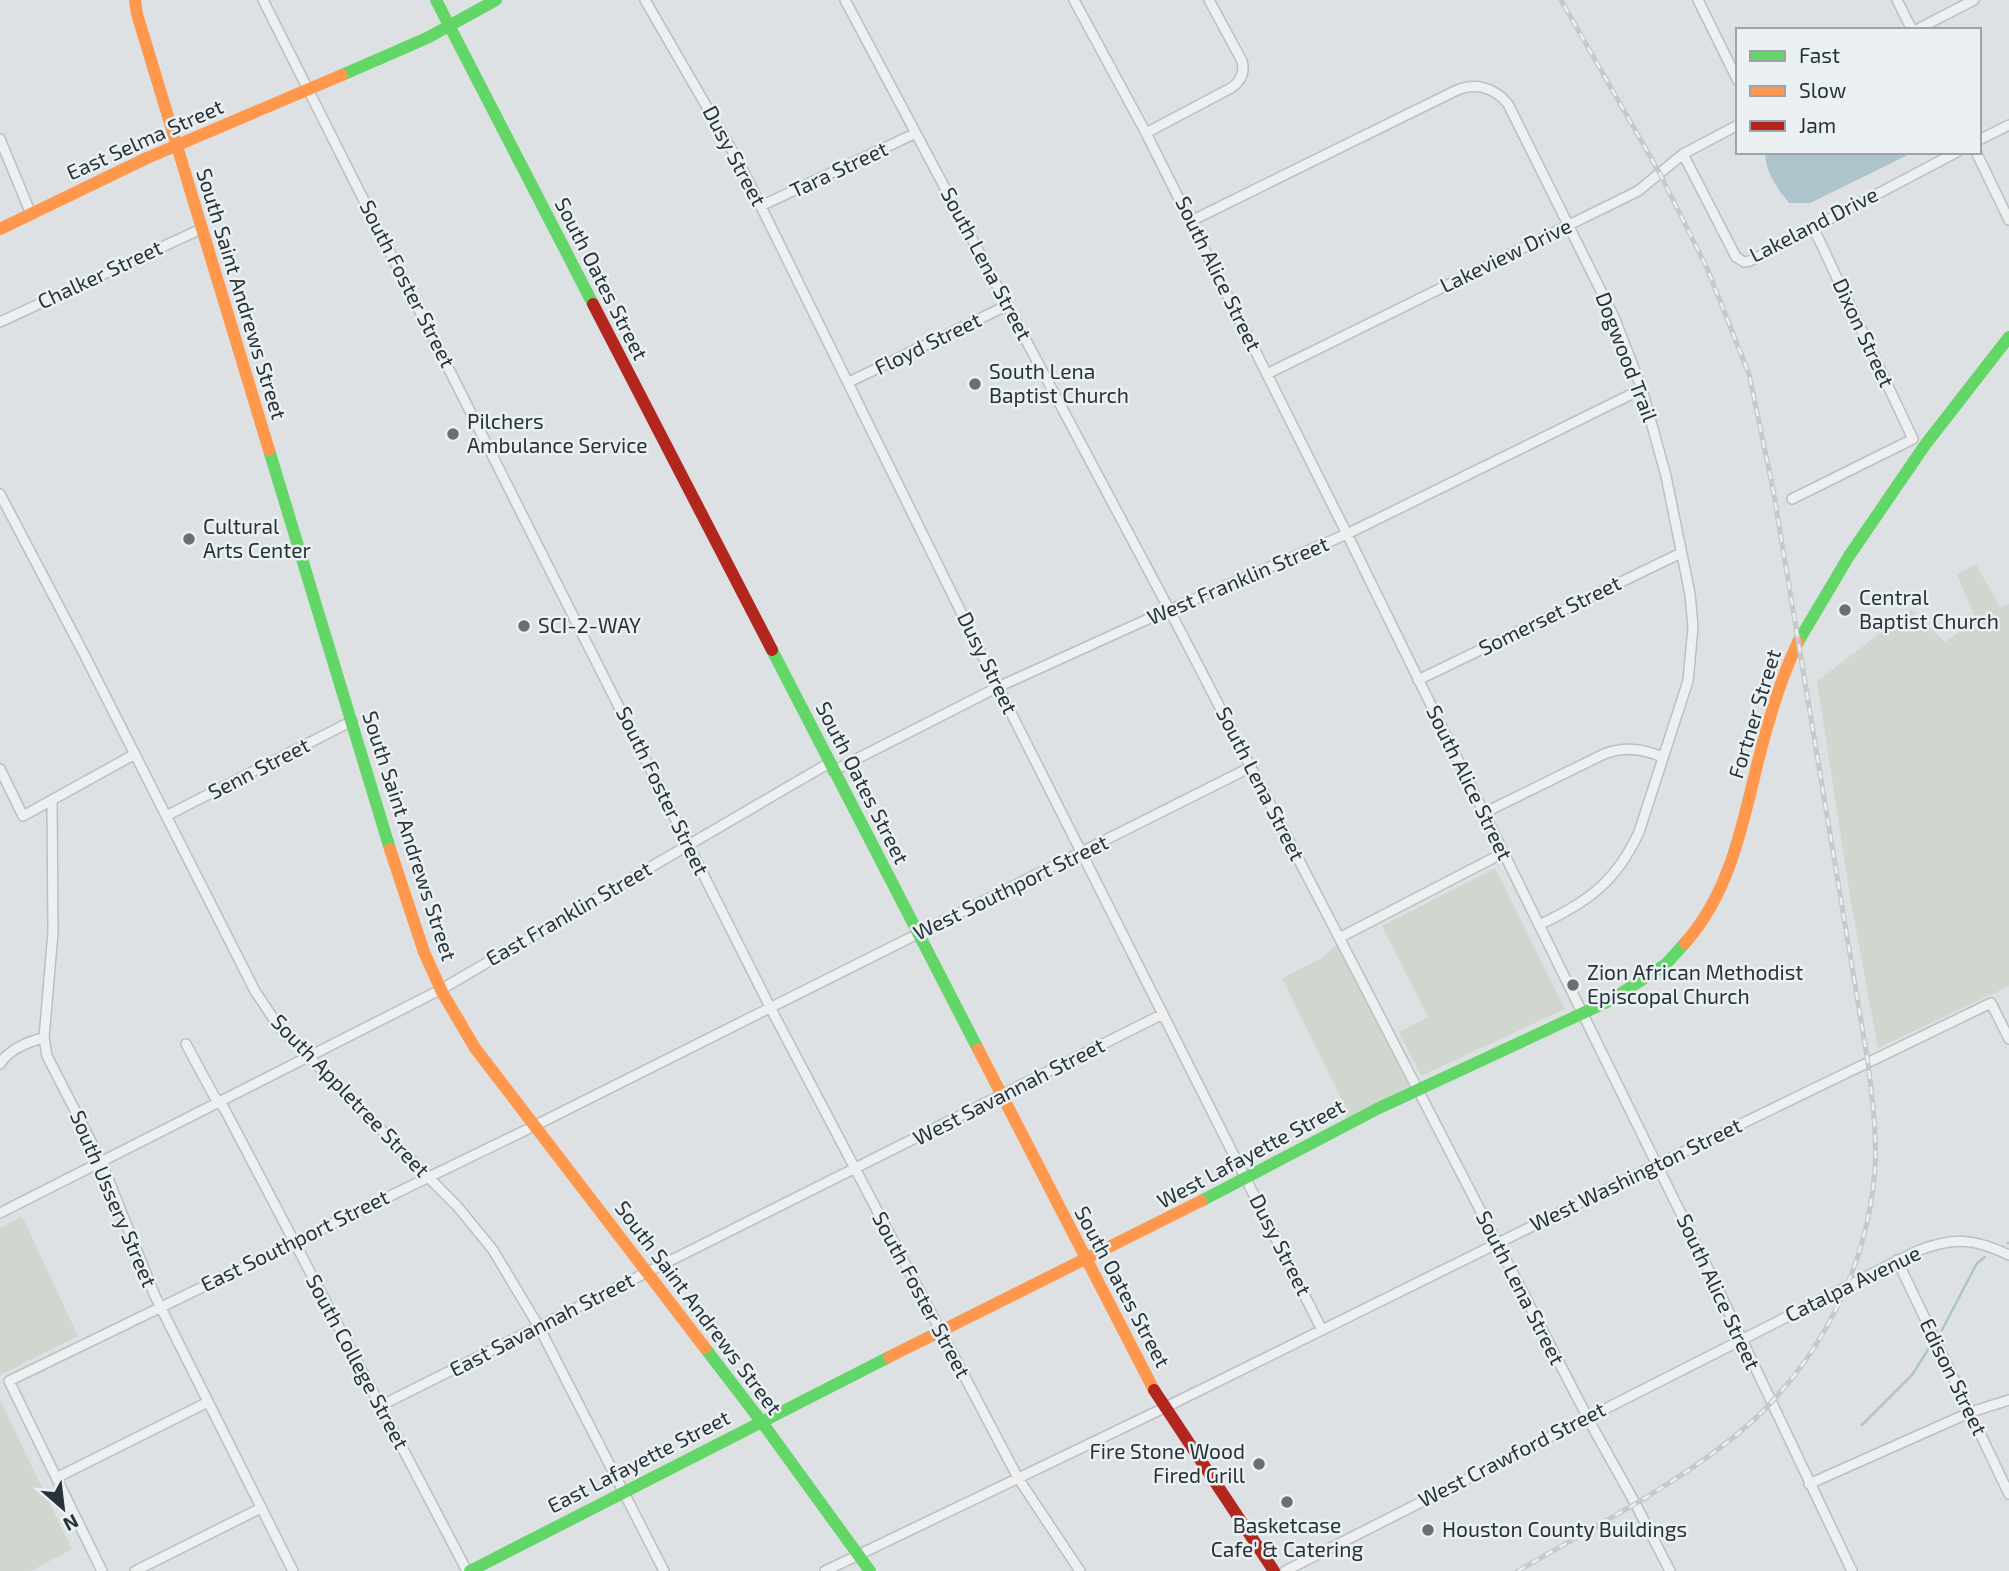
<svg xmlns="http://www.w3.org/2000/svg" width="2009" height="1571" font-family="'Exo 2',sans-serif">
  <style>
    .green { fill: #d1d7cf }
    .water { fill: #aec4cd }
    .lines { fill: none; stroke-linecap: round; stroke-linejoin: round }
    .stream { stroke: #aec4cd; stroke-width: 2.5 }
    .street-casing { stroke: #bcbfc1; stroke-width: 12 }
    .street { stroke: #edeff0; stroke-width: 9 }
    .fast { stroke: #63d668; stroke-width: 12 }
    .slow { stroke: #ff974d; stroke-width: 12 }
    .jam { stroke: #b3261e; stroke-width: 12 }
    .rail-casing { stroke: #c6c9cb; stroke-width: 5 }
    .rail { stroke: #ebf0f3; stroke-width: 2.5; stroke-dasharray: 8; stroke-linecap: butt }
    .poi-dot { fill: #677075; stroke: #ebf0f3; stroke-width: 2.5 }
    .labels { text-anchor: middle; stroke-width: 5; stroke-linejoin: round; paint-order: stroke }
    .street-label { font-size: 21px; fill: #27333a; stroke: #ebf0f3 }
    .poi-label { font-size: 21px; fill: #27333a; stroke: #ebf0f3; text-anchor: start }
  </style>
  <rect width="100%" height="100%" fill="#dee1e3"/>
  <!-- green -->
  <path class="green" d="M1976 564 2000 607 2009 604V986L1878 1048 1851 903 1817 681 1911 610 1945 642 1976 619 1957 575Z
    M1495 868 1565 1009 1421 1076 1399 1032 1428 1017 1382 926Z
    M1337 945 1409 1086 1346 1120 1345 1106 1282 978 1320 959Z
    M22 1216 78 1336 0 1375V1228Z
    M0 1400 72 1549 31 1571H0Z"/>
  <!-- water -->
  <path class="water" d="M1765 152H1914L1810 203H1789C1777 188 1765 172 1765 152Z"/>
  <g class="lines">
    <!-- stream -->
    <path class="stream" d="M2008 1243H2009
      M1942 1330 1977 1263 1985 1257
      M1862 1425 1912 1375 1931 1345"/>
    <!-- street casing -->
    <g class="street-casing">
      <path id="street" d="M263 0 770 1007 1018 1478 1080 1571
        M645 0 741 166 998 687 1322 1330
        M845 0 1170 611 1592 1426 1635 1503 1670 1571
        M1074 0 1146 133 1347 534 1715 1283 1852 1571
        M1698 0 1738 81
        M1897 0 1912 30
        M1916 30 1974 0
        M1146 133 1231 88C1241 81 1245 72 1242 61L1209 0
        M0 139 31 214
        M1979 140 2009 125
        M1976 152 2009 220
        M1683 154 1736 257 1744 262 1750 261 1957 152
        M761 206 916 133
        M1191 221 1455 91C1475 82 1494 87 1508 104L1614 317 1642 389 1666 476 1690 594 1693 627 1688 681 1639 832C1616 882 1588 902 1539 925
        M1813 227 1913 439
        M0 322 201 229
        M1267 374 1638 191 1683 154 1738 125
        M849 382 1008 305
        M0 494 84 654 255 991 279 1027 457 1206 493 1250 539 1327 664 1571
        M1792 499 1913 439
        M1418 680 1681 553
        M0 769 23 816 135 754
        M833 771 998 687 1148 619 1347 534 1642 389
        M52 801 53 932 44 1038 47 1056 101 1161 155 1296 293 1571
        M1484 813 1604 754C1626 746 1642 749 1663 757
        M166 816 352 721
        M1339 938 1503 853
        M186 1044 214 1096 224 1108 467 1571
        M0 1064C8 1050 29 1041 44 1038
        M0 1213 440 990 829 763
        M1897 1260 2009 1494
        M380 1406 1163 1014
        M56 1478 208 1402
        M1809 1484 1971 1412 2009 1400
        M102 1571 9 1381 534 1126 1251 767
        M135 1571 261 1508
        M825 1571 1164 1408 1646 1170 1991 1003 2009 1039
        M1285 1571 1917 1251C1954 1237 1973 1238 2009 1255"/>
    </g>
    <!-- street -->
    <use href="#street" class="street"/>
    <!-- fast -->
    <path class="fast" d="M436 0 593 304
      M342 75 427 38 496 0
      M269 450 390 849
      M1798 642 1849 556 1925 445 2009 337
      M772 650 978 1049
      M1201 1201 1379 1108 1611 1000 1666 964 1685 943
      M705 1348 761 1421 870 1571
      M470 1571 889 1357"/>
    <!-- slow -->
    <path class="slow" d="M135 0 137 14 269 450
      M0 229 147 158 342 75
      M390 849 424 952 442 992 475 1048 705 1348
      M1685 943C1735 887 1744 812 1763 742 1772 708 1783 674 1798 642
      M978 1049 1154 1390
      M889 1357 1201 1201"/>
    <!-- jam -->
    <path class="jam" d="M593 304 772 650
      M1154 1390 1274 1571"/>
    <!-- rail casing -->
    <g class="rail-casing">
      <path id="rail" d="M1518 1571C1586 1531 1658 1495 1721 1447 1809 1382 1867 1278 1875 1168 1877 1133 1872 1098 1868 1063L1773 489 1749 374 1707 268 1659 172 1561 0"/>
    </g>
    <!-- rail -->
    <use href="#rail" class="rail"/>
  </g>
  <!-- markers -->
  <g class="poi-dot">
    <circle cx="975" cy="384" r="7"/>
    <circle cx="453" cy="434" r="7"/>
    <circle cx="189" cy="539" r="7"/>
    <circle cx="1845" cy="610" r="7"/>
    <circle cx="524" cy="626" r="7"/>
    <circle cx="1573" cy="985" r="7"/>
    <circle cx="1259" cy="1464" r="7"/>
    <circle cx="1287" cy="1502" r="7"/>
    <circle cx="1428" cy="1530" r="7"/>
  </g>
  <g class="labels">
    <!-- street labels -->
    <g class="street-label">
      <text transform="translate(145 140) rotate(-24)" y="7">East Selma Street</text>
      <text transform="translate(734 156) rotate(62)" y="7">Dusy Street</text>
      <text transform="translate(839 170) rotate(-25)" y="7">Tara Street</text>
      <text transform="translate(1814 225) rotate(-27)" y="7">Lakeland Drive</text>
      <text transform="translate(1506 256) rotate(-26)" y="7">Lakeview Drive</text>
      <text transform="translate(986 264) rotate(62)" y="7">South Lena Street</text>
      <text transform="translate(1218 274) rotate(64)" y="7">South Alice Street</text>
      <text transform="translate(100 275) rotate(-25)" y="7">Chalker Street</text>
      <text transform="translate(601 279) rotate(63)" y="7">South Oates Street</text>
      <text transform="translate(407 284) rotate(63)" y="7">South Foster Street</text>
      <text transform="translate(241 294) rotate(73)" y="7">South Saint Andrews Street</text>
      <text transform="translate(1863 333) rotate(65)" y="7">Dixon Street</text>
      <text transform="translate(928 344) rotate(-26)" y="7">Floyd Street</text>
      <text transform="translate(1626 357) rotate(69)" y="7">Dogwood Trail</text>
      <text transform="translate(1238 581) rotate(-23)" y="7">West Franklin Street</text>
      <text transform="translate(1550 616) rotate(-26)" y="7">Somerset Street</text>
      <text transform="translate(987 663) rotate(64)" y="7">Dusy Street</text>
      <text transform="translate(1755 714) rotate(-73)" y="7">Fortner Street</text>
      <text transform="translate(259 769) rotate(-27)" y="7">Senn Street</text>
      <text transform="translate(862 783) rotate(63)" y="7">South Oates Street</text>
      <text transform="translate(1469 783) rotate(64)" y="7">South Alice Street</text>
      <text transform="translate(1260 784) rotate(63)" y="7">South Lena Street</text>
      <text transform="translate(662 791) rotate(64)" y="7">South Foster Street</text>
      <text transform="translate(409 836) rotate(72)" y="7">South Saint Andrews Street</text>
      <text transform="translate(1011 888) rotate(-26)" y="7">West Southport Street</text>
      <text transform="translate(569 914) rotate(-30)" y="7">East Franklin Street</text>
      <text transform="translate(1009 1092) rotate(-27)" y="7">West Savannah Street</text>
      <text transform="translate(350 1096) rotate(46)" y="7">South Appletree Street</text>
      <text transform="translate(1251 1154) rotate(-28)" y="7">West Lafayette Street</text>
      <text transform="translate(1636 1175) rotate(-26)" y="7">West Washington Street</text>
      <text transform="translate(113 1199) rotate(67)" y="7">South Ussery Street</text>
      <text transform="translate(295 1241) rotate(-26)" y="7">East Southport Street</text>
      <text transform="translate(1280 1245) rotate(63)" y="7">Dusy Street</text>
      <text transform="translate(1853 1284) rotate(-26)" y="7">Catalpa Avenue</text>
      <text transform="translate(1122 1287) rotate(62)" y="7">South Oates Street</text>
      <text transform="translate(1520 1288) rotate(63)" y="7">South Lena Street</text>
      <text transform="translate(1718 1292) rotate(65)" y="7">South Alice Street</text>
      <text transform="translate(921 1295) rotate(62)" y="7">South Foster Street</text>
      <text transform="translate(698 1308) rotate(53)" y="7">South Saint Andrews Street</text>
      <text transform="translate(542 1325) rotate(-27)" y="7">East Savannah Street</text>
      <text transform="translate(357 1362) rotate(62)" y="7">South College Street</text>
      <text transform="translate(1953 1377) rotate(64)" y="7">Edison Street</text>
      <text transform="translate(1512 1455) rotate(-27)" y="7">West Crawford Street</text>
      <text transform="translate(639 1462) rotate(-27)" y="7">East Lafayette Street</text>
    </g>
    <!-- poi labels -->
    <g class="poi-label">
      <text x="989" y="379">South Lena<tspan x="989" dy="24">Baptist Church</tspan></text>
      <text x="467" y="429">Pilchers<tspan x="467" dy="24">Ambulance Service</tspan></text>
      <text x="203" y="534">Cultural<tspan x="203" dy="24">Arts Center</tspan></text>
      <text x="1859" y="605">Central<tspan x="1859" dy="24">Baptist Church</tspan></text>
      <text x="538" y="633">SCI-2-WAY</text>
      <text x="1587" y="980">Zion African Methodist<tspan x="1587" dy="24">Episcopal Church</tspan></text>
      <text x="1245" y="1459" text-anchor="end">Fire Stone Wood<tspan x="1245" dy="24">Fired Grill</tspan></text>
      <text x="1287" y="1533" text-anchor="middle">Basketcase<tspan x="1287" dy="24">Cafe' &amp; Catering</tspan></text>
      <text x="1442" y="1537">Houston County Buildings</text>
    </g>
  </g>
  <!-- legend -->
  <rect x="1736" y="28" width="245" height="126" fill="#ebf0f3" stroke="#9da4a9" stroke-width="2"/>
  <rect x="1750" y="51" width="35" height="10" fill="#63d668" stroke="#9da4a9" stroke-width="2"/>
  <text x="1799" y="63" font-size="21" fill="#27333a">Fast</text>
  <rect x="1750" y="86" width="35" height="10" fill="#ff974d" stroke="#9da4a9" stroke-width="2"/>
  <text x="1799" y="98" font-size="21" fill="#27333a">Slow</text>
  <rect x="1750" y="121" width="35" height="10" fill="#b3261e" stroke="#9da4a9" stroke-width="2"/>
  <text x="1799" y="133" font-size="21" fill="#27333a">Jam</text>
  <!-- north arrow -->
  <g transform="translate(63 1508) rotate(152)" stroke="#ebf0f3" stroke-width="5" paint-order="stroke">
  <path d="M0-5L12 26L0 18L-12 26Z" fill="#27333a"/>
  <text y="-10" font-size="19" font-weight="bold" text-anchor="middle" fill="#27333a">N</text>
  </g>
</svg>
